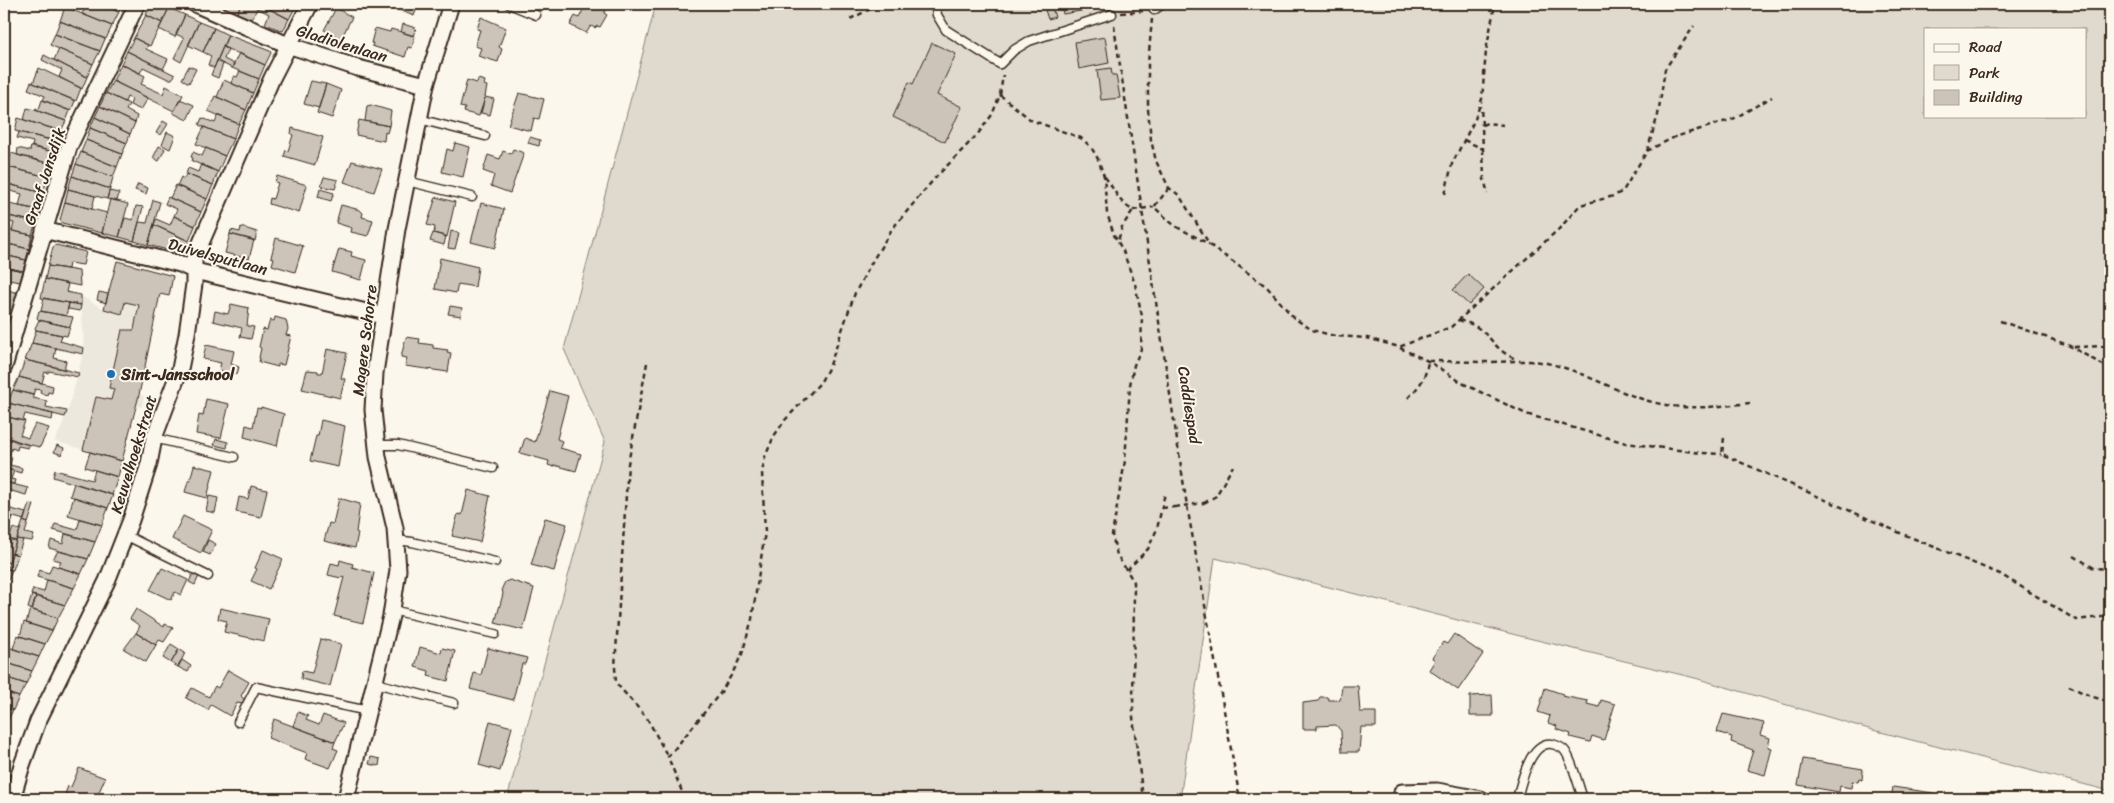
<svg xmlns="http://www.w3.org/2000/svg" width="2114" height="803" font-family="Sriracha,sans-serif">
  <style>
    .built { fill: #ede8dd }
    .green { fill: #dfd9ce; stroke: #8d8276; fill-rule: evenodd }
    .building { fill: #ccc4b9; stroke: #3b2a1e }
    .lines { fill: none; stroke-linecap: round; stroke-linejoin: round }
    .lane-casing { stroke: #3b2a1e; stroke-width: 11 }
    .street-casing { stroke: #3b2a1e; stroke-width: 19 }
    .path { stroke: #3b2a1e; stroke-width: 2.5; stroke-dasharray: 5 4; stroke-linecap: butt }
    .lane { stroke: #fbf7ec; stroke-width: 8 }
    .street { stroke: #fbf7ec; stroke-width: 15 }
    .path-bridge { stroke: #3b2a1e; stroke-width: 2.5; stroke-dasharray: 5 4; stroke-linecap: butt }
    .poi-dot { fill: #1f6fb2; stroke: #fbf7ec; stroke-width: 2 }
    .labels { text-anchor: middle; stroke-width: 4; stroke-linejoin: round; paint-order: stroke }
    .street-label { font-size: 16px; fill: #3b2a1e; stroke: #fbf7ec }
    .poi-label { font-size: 16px; font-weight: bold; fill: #3b2a1e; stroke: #fbf7ec; text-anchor: start }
  </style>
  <rect width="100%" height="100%" fill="#fbf7ec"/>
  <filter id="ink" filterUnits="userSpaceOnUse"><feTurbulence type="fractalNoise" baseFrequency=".02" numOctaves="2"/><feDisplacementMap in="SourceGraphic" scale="10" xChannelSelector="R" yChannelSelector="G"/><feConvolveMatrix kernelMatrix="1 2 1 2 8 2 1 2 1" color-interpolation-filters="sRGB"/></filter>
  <g filter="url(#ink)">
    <!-- built -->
    <path class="built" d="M117 261 173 276 169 296 160 294 139 395 144 396 142 407 137 406 134 409 122 461 54 441 60 431 70 404 84 349 81 296 104 309Z"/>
    <!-- green -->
    <path class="green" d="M656 4H2110V791L1869 729 1695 678 1516 635 1215 558 1180 799H507L605 442 564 349ZM1925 29H2085V116H1925Z"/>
    <!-- building -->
    <path class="building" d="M75 4H99L119 12 112 26 82 14 85 8Z
      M99 4H122L119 12Z
      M151 4H160L169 8 162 23 146 15Z
      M224 4H241L237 13 222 7Z
      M241 4H259L252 19 237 13Z
      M259 4 289 19 283 31 265 24 269 14 257 8Z
      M261 4H293L296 6 289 19Z
      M390 4H414L418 5 414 16 389 6Z
      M586 4H609L604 13 607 15 600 27 597 26 595 28 591 26 586 33 570 25 575 16 579 18Z
      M1061 4H1097L1098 8 1063 14Z
      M65 7 112 26 106 39 60 21Z
      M169 8 185 15 175 37 159 29Z
      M336 8 352 17 341 39 324 30Z
      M1052 8 1055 17 1048 19 1045 10Z
      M146 15 162 23 150 46 134 38Z
      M185 15 199 22 181 62 174 58 184 38 176 34Z
      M481 17 506 28 499 47 502 49 498 62 478 56 481 48 475 46 480 30 477 29Z
      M60 21 105 39 100 51 55 34Z
      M199 22 214 28 203 52 188 45Z
      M403 24 416 28 413 36 401 32Z
      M214 28 228 35 214 68 208 65 211 56 203 52Z
      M375 28 390 32 391 29 415 36 412 48 408 47 405 57 372 46 373 43H371Z
      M55 34 100 51 93 64 50 45Z
      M228 35 270 51 271 53 265 65 223 47Z
      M1105 37 1109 63 1079 69 1075 42Z
      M134 38 148 45 146 49 168 59 163 69 127 51Z
      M932 43 956 54 937 95 962 107 945 142 893 117 909 82 913 84Z
      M223 47 228 49 224 59 234 64 232 68 217 61Z
      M59 49 93 64 87 77 54 60Z
      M127 51 175 75 172 79H168L143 67 140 73 121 64Z
      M239 53 265 65 259 79 232 68Z
      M44 55 87 77 82 89 59 77 62 70 42 60Z
      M217 61 223 64 218 78 211 75Z
      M121 64 145 76 141 84 163 94 166 86 183 95 174 111 113 81Z
      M189 66 196 69 189 83 182 79Z
      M39 68 81 88 76 101 33 83Z
      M1111 68 1112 75H1116L1120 98 1101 100 1097 70Z
      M240 71 259 79 253 93 231 83 234 76 237 77Z
      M478 79 485 81 484 85 487 86 485 97 494 99 490 115 481 113 485 98 479 116 464 112 465 108 460 107 467 80 477 83Z
      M224 80 253 93 246 110 217 97Z
      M113 81 148 98 141 110 130 105 132 99 127 97 125 102 106 93Z
      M311 81 326 84 319 108 304 104Z
      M31 82 75 101 71 111 43 100 45 96 28 89Z
      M326 84 341 90 332 118 317 113Z
      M106 93 129 104 126 110 137 116 135 123 100 106Z
      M519 93 544 99 539 119 534 118 531 131 508 125Z
      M215 96 246 110 239 124 208 111Z
      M180 99 194 105 187 120 173 113Z
      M42 100 70 111 66 121 35 110 36 108 39 109Z
      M371 105 391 111 389 126 365 121 367 106Z
      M100 106 135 123 130 134 95 117Z
      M27 108 35 110 66 121 61 131 24 120Z
      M218 116 239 124 233 139 199 125 202 118 215 123Z
      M95 117 130 134 127 143 90 128Z
      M18 118 61 131 58 142 15 131Z
      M359 120 389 126 387 133 385 132 384 141 356 135Z
      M163 121 168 124 161 135 156 133Z
      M204 127 233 139 225 156 196 144Z
      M90 128 127 143 122 154 86 140Z
      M292 128 323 137 315 165 284 156 286 150 288 151 293 135 291 134Z
      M19 132 56 141 54 152 32 147 33 142 17 138Z
      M167 132 175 136 170 149 162 145Z
      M530 137 540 140 539 146 528 143Z
      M86 140 122 154 117 167 81 152Z
      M455 143 470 147 463 177 442 172 447 149 453 151Z
      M31 146 54 152 51 164 17 155 18 148 30 151Z
      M159 146 165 149 159 161 153 158Z
      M206 148 225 156 218 172 192 161 193 158 191 157 193 152 202 156Z
      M513 149 524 153 510 193 491 186 494 175 483 171 488 155 500 159 503 151 511 154Z
      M81 152 117 167 113 177 76 164Z
      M11 153 51 164 48 177 8 167Z
      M352 161 382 169 374 192 344 182Z
      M76 164 113 177 110 189 72 176Z
      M201 164 218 172 213 185 186 174 188 168 198 172Z
      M4 166 48 177 43 193 4 183Z
      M186 174 213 185 207 199 177 186 181 177 184 179Z
      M72 176 110 189 107 199 68 189Z
      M277 176 307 185 299 213 269 204 270 198 273 199 278 183 275 182Z
      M324 177 338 180 335 189 321 186Z
      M4 183 43 193 39 210 19 206 22 194 7 190 4 188Z
      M138 184 148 188 146 194 135 190Z
      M176 185 207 199 201 212 170 198Z
      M68 189 95 196 92 209 65 202Z
      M320 189 334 193 331 201 318 197Z
      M109 191 119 193 117 201 107 199Z
      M168 197 201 212 195 226 174 216 177 209 165 204Z
      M436 197 455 202 447 237 434 233 435 227 427 225Z
      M110 199 128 204 119 237 102 233Z
      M153 200 160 202 148 245 134 241 139 222 147 223Z
      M65 202 107 213 102 233 62 223 60 220Z
      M4 203 39 210 36 222 4 215Z
      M481 203 504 209 495 248 471 242Z
      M341 205 360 210 363 213 362 217 373 220 368 236 351 232 352 228 336 223Z
      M136 206 143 207 134 241 119 237 125 218 133 220Z
      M4 215 36 222 32 235 12 231 14 223 5 221 4 223Z
      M174 216 195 226 189 241 154 225 156 219 170 225Z
      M154 225 189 241 183 254 148 245Z
      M241 227 257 232 255 241 230 234 231 230 240 232Z
      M4 229 32 235 29 249 4 243Z
      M451 231 459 233 455 249 448 248Z
      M433 233 446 236 444 245 430 241Z
      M230 234 254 240 249 259 225 253Z
      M276 238 303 246 295 272 272 265 274 258 271 257Z
      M4 243 29 249 26 260 4 255Z
      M56 245 86 252 83 265 69 263 68 269 48 266 53 247Z
      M339 249 352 252 351 256 366 260 361 280 332 272Z
      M4 255 26 260 23 271 4 267Z
      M440 258 478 267 475 287 458 284 456 293 435 289Z
      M117 261 173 276 169 296 160 294 139 395 122 461 83 450 96 397 111 400 114 389 109 388 122 330H134L136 319 139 305 125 302 122 314 104 309Z
      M48 266 79 271 80 286 45 279Z
      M4 267 23 271 20 282 4 279Z
      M1468 274 1484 289 1469 305 1453 290Z
      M45 279 68 284 66 292 81 295V305L41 298Z
      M4 289 18 293 12 314 4 312Z
      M99 292 108 294 106 303 97 300Z
      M44 298 69 303 66 316 41 311Z
      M69 303 81 305 80 311 68 309Z
      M231 304 249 308 247 326 254 327 251 339 240 337 242 328 213 321 215 311 228 314Z
      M450 306 462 308 461 316 448 314Z
      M39 311 73 317 70 327 39 320 37 318Z
      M4 312 12 314 8 330 4 329Z
      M275 317 286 320 288 329 286 335 291 336 284 365 278 364V367L259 362 260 358H259L261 348 259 347 263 329 267 330 270 320 274 321Z
      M39 320 70 327 67 336 36 330 35 328Z
      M36 330 62 335 60 341 84 348 83 354 32 343Z
      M406 337 420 339 419 343 433 345V348L448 350 447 352 451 353 448 372 405 366 407 358 401 357Z
      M32 343 56 348 54 358 66 361 64 369 25 360Z
      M206 345 234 351 231 364 239 367 237 374 219 370 221 363 203 359Z
      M327 349 347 353 341 378 345 379 340 398 302 389 307 370 318 371V373H322Z
      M25 360 79 373 78 377 49 371 48 373 45 372 42 383 19 377Z
      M19 377 53 386 52 393 48 392 47 395 40 393 41 390 35 389 33 395 13 390Z
      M13 390 33 395V398L47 401 46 407 67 411 65 417 8 403Z
      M550 391 568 396 557 439 562 441 560 448 581 454 576 471 554 465V467L548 465 549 461 520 453 525 438 535 442Z
      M206 399 229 404 221 438 196 434 199 415 203 416Z
      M8 403 53 414 52 420 25 414 23 421 4 416Z
      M261 407 284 414 277 446 244 437 246 425 253 427 257 408 261 409Z
      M4 416 25 421 20 435 28 438 35 424 49 428 40 447 17 442 4 436Z
      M321 420 345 426 338 467 310 461 316 436H318Z
      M4 436 29 445 28 448 18 446 17 450 12 448 9 455 4 454Z
      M216 439 228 442 227 448 214 445Z
      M57 445 64 448 62 455 54 452Z
      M90 452 122 461 118 477 85 467Z
      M4 454 12 457 10 465 22 468 21 473 4 468Z
      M194 465 214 470 207 498 185 492 188 481H190Z
      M4 468 14 471 11 479 15 480 14 484 4 482Z
      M55 470 92 480 95 470 118 477 112 495 53 477Z
      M4 482 28 488 26 495 4 489Z
      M74 483 113 495 108 508 70 496Z
      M251 486 267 490 261 517 236 512 239 497 248 499Z
      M468 490 490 496 480 542 452 536 458 514 462 515Z
      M209 496 218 498 215 513 206 511Z
      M74 497 108 508 102 525 68 515Z
      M339 498 360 504 356 532 358 533 355 548 324 541 329 523 333 524Z
      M29 504 34 505 28 523 23 521Z
      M4 507 26 513 24 520 4 514Z
      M4 514 13 517 11 524 4 522Z
      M183 516 212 530 201 553 172 539Z
      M545 518 567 524 554 571 531 565Z
      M80 519 102 525 95 542 53 530 55 524 77 530Z
      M23 521 28 523 25 533 34 535 32 541 17 539Z
      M13 528 20 530 16 541 9 539Z
      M65 534 95 542 88 559 49 548 51 540 63 544Z
      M4 538 16 541 9 563 4 561Z
      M17 539 23 540 18 555 12 553Z
      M208 540 216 544 210 555 203 552Z
      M263 550 283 559 269 589 251 581 257 569 255 568Z
      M58 551 88 559 81 574 58 567 61 561 53 559Z
      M12 553 18 555 13 570 7 569Z
      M340 560 353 564 352 567 374 573 363 623 334 616 344 577 342 576 341 578 328 575 331 563 339 565Z
      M52 565 81 574 74 588 37 577 39 570 49 573Z
      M162 568 188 580 181 595 175 592 171 600 150 590Z
      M7 569 12 570 5 587H4V577Z
      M193 573 199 576 195 585 189 582Z
      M47 580 74 588 65 605 31 595 33 589 44 592Z
      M510 580 534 588 523 630 495 623 503 594 502 588 505 582Z
      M32 595 36 596 32 610 28 608Z
      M36 596 65 605 58 618 32 610Z
      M220 608 269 619 264 641 224 632 227 621 218 619Z
      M30 609 58 618 52 631 26 623Z
      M136 609 164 627 165 624 173 628 164 642 159 640 156 645 136 633 140 626 130 619Z
      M24 622 52 631 45 644 20 636Z
      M136 633 156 645 146 662 124 649Z
      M1454 634 1483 654 1458 690 1429 670 1435 660 1432 658 1443 642 1447 644Z
      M17 635 45 644 39 657 13 649Z
      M321 639 341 644 330 686 301 679 302 671 312 673Z
      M171 644 179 649 171 663 163 658Z
      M8 647 39 657 32 671 4 662V653Z
      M420 647 441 653 442 648 455 651 448 681 428 676 429 671 415 667Z
      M488 648 527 658 525 664H522L513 700 470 689 474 673 481 675Z
      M179 649 185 653 178 667 171 663Z
      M182 660 191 666 188 672 178 667Z
      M4 662 32 671 26 684 4 677Z
      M228 670 249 682 241 696 245 700 242 704 237 703 230 716 211 705 208 710 186 698 192 688 209 697 215 686 218 688Z
      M4 677 26 684 19 697 4 692Z
      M1342 686H1358L1360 712H1376V727H1361L1359 752H1342L1341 731 1336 725 1317 726V729H1303V703L1318 701 1320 697H1327L1329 700H1340Z
      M1545 688 1563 694 1562 696 1588 701 1587 704 1599 707 1601 700 1615 704 1604 740 1592 736 1590 742 1570 737 1571 734 1556 729 1557 726 1548 723 1550 716 1538 712Z
      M4 692 19 697 13 710 4 707Z
      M1492 695 1493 716H1470V696Z
      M4 707 13 710 7 722 4 721Z
      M298 712 308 716 306 720 319 725 323 715 344 723 335 742 293 726Z
      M1723 714 1764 723 1760 735 1770 738 1768 747 1772 748 1765 775 1747 770 1753 750 1731 742 1732 737 1717 732Z
      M274 719 335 742 333 748 338 750 330 768 305 759 307 753 268 738Z
      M490 721 512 727 500 771 479 765Z
      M371 757 380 759 379 766 369 764Z
      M1803 759 1863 769 1862 780 1859 779 1858 782 1852 781 1851 788 1840 786 1839 792 1798 785Z
      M79 768 105 778 96 799H79L65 794 68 786 71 787Z
      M1893 787 1933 793 1932 799H1891Z
      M461 791 489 798V799H459Z"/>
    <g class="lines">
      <!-- lane casing -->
      <g class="lane-casing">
        <path id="lane" d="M509 4 536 15
          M935 4 937 15 946 30 1000 64 1014 50 1029 41 1112 14
          M1154 10 1163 4
          M419 119 485 136
          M407 181 472 197
          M154 438 234 457
          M376 445H398L493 468
          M125 535 208 576
          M396 540 412 542 495 562
          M392 610 495 634
          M375 683 454 703
          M238 722 256 687 368 711
          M14 794 33 799
          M1517 799C1521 783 1530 741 1552 744 1556 745 1562 747 1565 751 1572 760 1579 787 1583 799"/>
      </g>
      <!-- street casing -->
      <g class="street-casing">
        <path id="street" d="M195 4 288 45 358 68 426 85
          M44 230 180 264 195 271 383 316
          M4 367 69 147 137 4
          M1402 792 1437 791 1481 799
          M12 799 22 765 38 721 107 581 131 520 149 464 154 438 180 369 187 334 194 284V259L272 78 310 4
          M346 799 391 616 398 570 395 528 378 457 373 410 375 373 397 229 426 85 451 4"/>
      </g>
      <!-- path -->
      <path class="path" d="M1121 13 1143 11
        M850 19 881 4
        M1152 19 1148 63V109L1151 140 1156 161 1169 188 1179 195 1210 245 1267 287 1294 318 1312 330 1335 336 1367 338 1399 347 1451 327 1560 228 1580 205 1614 196 1623 191 1647 151 1658 115 1665 69 1694 26
        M1114 26 1187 506 1240 799
        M1000 95 1031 120 1081 138 1091 147 1098 159 1104 176 1107 213 1114 235 1123 251 1135 284 1142 316 1141 349 1134 365 1130 385 1125 461 1112 535 1117 555 1134 582 1133 717 1143 799
        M1482 125 1487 123 1503 125
        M1464 140 1483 149 1481 106
        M1483 149 1484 179 1488 194
        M1647 151 1675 137 1733 119 1772 97
        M1105 177C1114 188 1119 204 1133 210L1122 227 1118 241
        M1169 188 1154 207 1175 226 1209 244
        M1445 194 1452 164 1475 119 1482 99 1486 51 1495 4
        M2109 199 2110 198
        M1459 320C1464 322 1470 323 1475 326 1493 337 1495 351 1516 359
        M2000 321 2068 345 2110 369
        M2074 347 2110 346
        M1400 348 1428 361 1464 384 1526 414 1626 443 1701 453 1722 454
        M1429 361C1448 361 1467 362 1487 362 1507 362 1526 359 1547 363 1588 372 1624 398 1666 405 1693 410 1723 406 1750 403
        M647 363 628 464 615 667 616 683 647 718 668 757
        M1408 398C1420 386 1426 378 1428 361
        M1724 438 1722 454 1898 532 2000 574 2076 620 2110 616
        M1204 503 1216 496 1233 466
        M1162 508 1175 507
        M2074 556 2094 568 2110 569
        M1127 570 1148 549 1157 529 1165 493
        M2069 686 2090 696 2110 702
        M685 799 668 757 721 692 732 674 742 654 752 619 765 532 762 473 765 457 774 436 785 420 820 383 830 365 855 293 873 260 892 229 935 178 977 135 992 115 1000 95 1003 75
        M893 799 896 797"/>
      <!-- lane -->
      <use href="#lane" class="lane"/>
      <!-- street -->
      <use href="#street" class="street"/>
      <!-- path-bridge -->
      <path class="path-bridge" d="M1133 210 1154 207
        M1175 507 1204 503"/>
    </g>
  </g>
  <!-- markers -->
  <circle class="poi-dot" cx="111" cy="374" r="5"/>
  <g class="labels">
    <!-- street labels -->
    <g class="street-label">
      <text transform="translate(342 43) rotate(17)" y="6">Gladiolenlaan</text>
      <text transform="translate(44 176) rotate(-72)" y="6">Graaf Jansdijk</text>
      <text transform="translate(218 256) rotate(15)" y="6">Duivelsputlaan</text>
      <text transform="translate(364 340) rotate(-83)" y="6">Magere Schorre</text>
      <text transform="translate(1190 405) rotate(81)" y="6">Caddiespad</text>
      <text transform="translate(133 454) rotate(-73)" y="6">Keuvelhoekstraat</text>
    </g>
    <!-- poi labels -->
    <g class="poi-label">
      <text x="121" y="380">Sint-Jansschool</text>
    </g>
  </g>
  <!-- margin -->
  <rect width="2114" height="803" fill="none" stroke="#fbf7ec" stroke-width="20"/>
  <rect x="10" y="10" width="2094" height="783" fill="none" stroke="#3b2a1e" stroke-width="2" filter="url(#ink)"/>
  <!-- legend -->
  <rect x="1924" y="28" width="162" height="90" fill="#fbf7ec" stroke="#aea59a"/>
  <rect x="1934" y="44" width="25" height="8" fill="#fbf7ec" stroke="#aea59a"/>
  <text x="1969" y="52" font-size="15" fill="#3b2a1e">Road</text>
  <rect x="1934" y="65" width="25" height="15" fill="#dfd9ce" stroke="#aea59a"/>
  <text x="1969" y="78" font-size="15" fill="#3b2a1e">Park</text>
  <rect x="1934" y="90" width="25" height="15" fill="#ccc4b9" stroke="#aea59a"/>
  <text x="1969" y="102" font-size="15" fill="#3b2a1e">Building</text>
</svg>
